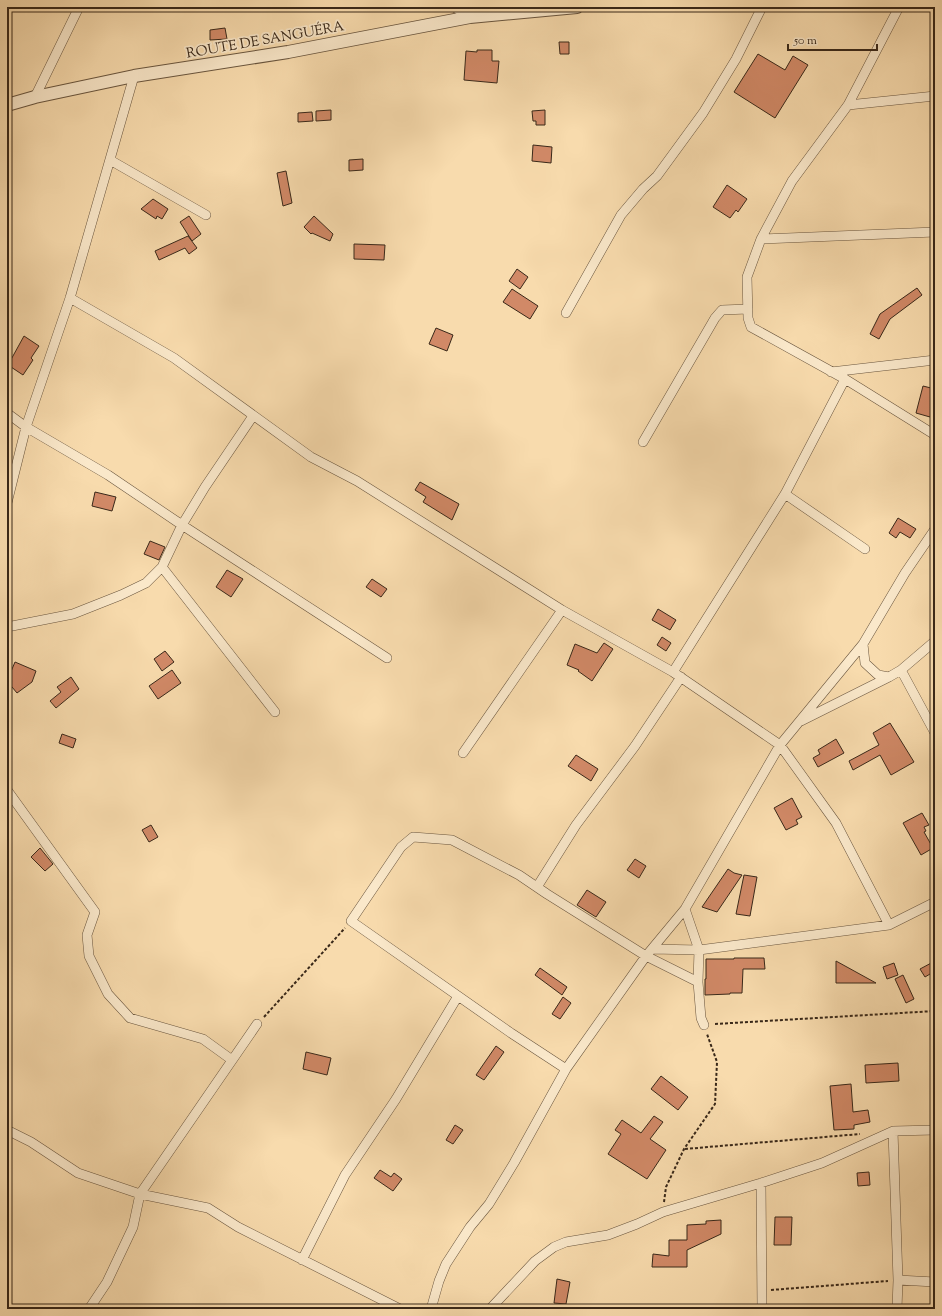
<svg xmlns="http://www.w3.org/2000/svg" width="942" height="1316" font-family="'Sorts Mill Goudy',serif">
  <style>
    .building { fill: #d18967; stroke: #392819 }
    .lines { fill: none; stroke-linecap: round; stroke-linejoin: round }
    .minor-casing { stroke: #69553e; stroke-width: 10 }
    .tertiary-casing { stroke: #69553e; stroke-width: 14 }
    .path { stroke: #392819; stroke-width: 2; stroke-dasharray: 3 2; stroke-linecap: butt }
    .minor { stroke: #fae8ca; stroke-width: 9 }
    .tertiary { stroke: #fae8ca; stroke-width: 12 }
    .labels { text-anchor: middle; stroke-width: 3.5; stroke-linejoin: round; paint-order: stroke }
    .street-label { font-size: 14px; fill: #392819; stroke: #fae8ca }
  </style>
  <rect width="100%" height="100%" fill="#f8dbad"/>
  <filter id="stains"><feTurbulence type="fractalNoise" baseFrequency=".005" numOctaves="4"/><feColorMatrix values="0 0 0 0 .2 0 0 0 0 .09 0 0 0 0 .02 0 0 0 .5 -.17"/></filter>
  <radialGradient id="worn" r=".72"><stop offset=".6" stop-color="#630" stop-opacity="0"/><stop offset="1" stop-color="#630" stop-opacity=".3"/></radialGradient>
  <!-- building -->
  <path class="building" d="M225 28 227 39 210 40V30Z
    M559 42H569V54H560Z
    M477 50H492V61H499L497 83 464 80 466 51 477 52Z
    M758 54 785 70 793 56 808 65 775 118 734 92Z
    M331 110V120L316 121V111Z
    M545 110V125H536V121H533L532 111Z
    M312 112 313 121 298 122V113Z
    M533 145 552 147 551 163 532 161Z
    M363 159V170L349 171V160Z
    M286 171 292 203 283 206 277 173Z
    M727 185 747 199 738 212 736 210 730 218 713 207Z
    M153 199 168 209 162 219 157 216 156 219 141 209Z
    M189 216 201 234 192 241 180 222Z
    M314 216 333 234 330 241 312 233 311 234 304 227Z
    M188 236 197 248 189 254 185 248 159 260 155 251Z
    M354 244 385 245 384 260 354 259Z
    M517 269 528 277 520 289 509 281Z
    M917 288 922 295 890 319 879 339 870 334 880 314Z
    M512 289 538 306 530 319 503 302Z
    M436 328 453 335 447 351 429 344Z
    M24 336 39 346 31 358 33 360 23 375 8 365Z
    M923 386 935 389V417L931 415 930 417 916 413Z
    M420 482 459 504 452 520 423 502 426 497 415 490Z
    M95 492 116 497 112 511 92 506Z
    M898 518 916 529 910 538 900 532 896 538 889 533Z
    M150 541 165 547 159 560 144 554Z
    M227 570 243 579 231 597 216 587Z
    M372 579 387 589 381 597 366 587Z
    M658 609 676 620 670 630 652 620Z
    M662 637 671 643 666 651 657 645Z
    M604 643 613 649 592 681 578 671 579 670 567 665 575 644 597 653Z
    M165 651 174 662 162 671 154 659Z
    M15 662 36 671 32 682 17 693 7 681Z
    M172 670 181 683 158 699 149 686Z
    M71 677 79 689 56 708 50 701 61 692 57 687Z
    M890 723 914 762 891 775 880 755 853 770 849 761 879 745 873 733Z
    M62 734 76 739 73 748 59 743Z
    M836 739 844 753 818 767 813 758 820 754 818 750Z
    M576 755 598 769 591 781 568 766Z
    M792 798 802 817 796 820 798 824 786 830 774 808Z
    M922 813 929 825 924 827 926 831 924 832 933 848 921 855 903 823Z
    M151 825 158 837 149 842 142 830Z
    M40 848 53 864 45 871 31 857Z
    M635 859 646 866 639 878 627 870Z
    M728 869 734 873 742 875 717 912 702 907Z
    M744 875 757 877 750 916 736 914Z
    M587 890 606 902 596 917 577 905Z
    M734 958H764L765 969H743L742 993H730V994L705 995V979H706V959H734Z
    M836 961 876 983H836Z
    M935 961V971L925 977 920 969Z
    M894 963 898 975 887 979 883 967Z
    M540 968 567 987 562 995 535 975Z
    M903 975 914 999 906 1003 895 979Z
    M563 997 571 1003 560 1019 552 1014Z
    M496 1046 504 1052 484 1080 476 1075Z
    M306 1052 331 1058 327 1075 303 1069Z
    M898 1063 899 1081 866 1083 865 1065Z
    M661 1076 688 1097 678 1110 651 1089Z
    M851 1084 853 1112 868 1110 870 1122 854 1125V1129L834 1130 830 1086Z
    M654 1116 663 1122 650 1139 666 1150 647 1179 608 1154 621 1134 615 1130 622 1120 641 1133Z
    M455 1125 463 1130 453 1144 446 1140Z
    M380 1170 391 1177 394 1173 402 1179 393 1191 374 1178Z
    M869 1172 870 1185 858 1186 857 1173Z
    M775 1217H792L791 1245H774Z
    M721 1220V1234L687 1250V1267H652L653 1254 669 1256V1240H687V1225L706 1224V1221Z
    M557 1279 570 1282 566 1304 554 1303Z"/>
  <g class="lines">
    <!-- minor casing -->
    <g class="minor-casing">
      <path id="minor" d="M454 7 470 17
        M899 7 848 105 792 181 761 239 747 277 748 318 751 327 845 379 935 435
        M35 97 79 7
        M848 105 935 96
        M110 160 206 215
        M761 239 935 232
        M70 298 174 358 311 457 357 481 562 610 673 672 780 745 836 823 889 925
        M566 313 621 215 643 189 657 176 703 113 736 59 762 7
        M831 372 935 360
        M7 413 26 427 108 475 182 525 387 658
        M643 442 715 318 722 310 748 309
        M785 494 865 549
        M7 503 26 427 70 298 134 76
        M162 567 275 712
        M7 627 73 614 121 595 146 583 162 567 182 525 205 487 253 416
        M863 644 865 663 878 675 889 677
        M901 670 935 733
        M673 672 785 494 845 379
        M801 721 889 677 901 670 935 641
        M463 753 562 610
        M7 790 95 912 87 935 89 956 108 994 130 1018 203 1039 232 1060
        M537 887 576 825 635 746 681 677
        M685 909 699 950 698 982 701 1018 704 1025
        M652 949 699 950 889 925 935 902
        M566 1069 511 1033 351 921 401 847 413 837 452 840 519 875 547 894 646 956 698 982
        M7 1130 31 1142 78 1173 140 1194 208 1208 238 1227 400 1309
        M893 1131 898 1280 897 1309
        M761 1183 762 1309
        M302 1260 345 1175 396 1099 458 996
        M898 1280 935 1282
        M89 1309 107 1282 133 1227 140 1194 257 1024
        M431 1309 439 1281 446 1264 470 1227 489 1204 514 1163 566 1069 646 956 685 909 780 745 863 644 905 573 935 529
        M490 1309 535 1261 554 1247 566 1242 608 1235 637 1224 663 1212 761 1183 822 1163 893 1131 935 1130"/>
    </g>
    <!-- tertiary casing -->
    <g class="tertiary-casing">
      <path id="tertiary" d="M7 105 35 97 134 76 288 52 470 17 577 7"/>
    </g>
    <!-- path -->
    <path class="path" d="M264 1017 345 928
      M715 1024 935 1011
      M685 1149 860 1134
      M664 1202 666 1187 684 1149 715 1104 717 1062 707 1034
      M771 1290 888 1281"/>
    <!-- minor -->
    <use href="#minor" class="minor"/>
    <!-- tertiary -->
    <use href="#tertiary" class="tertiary"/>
  </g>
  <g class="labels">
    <!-- street labels -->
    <g class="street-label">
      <text transform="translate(265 39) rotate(-10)" y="5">ROUTE DE SANGUÉRA</text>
    </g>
  </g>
  <!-- margin -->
  <rect width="942" height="1316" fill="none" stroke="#f8dbad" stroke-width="24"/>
  <rect x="8" y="8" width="926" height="1300" fill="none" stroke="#392819" stroke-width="2"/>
  <rect x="12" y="12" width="918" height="1292" fill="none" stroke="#392819"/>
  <!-- scale -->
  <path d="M788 44v6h89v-6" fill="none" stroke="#392819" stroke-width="2"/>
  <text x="794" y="44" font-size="12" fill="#392819" stroke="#fae8ca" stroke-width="3" paint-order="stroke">50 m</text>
  <rect width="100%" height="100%" filter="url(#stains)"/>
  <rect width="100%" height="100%" fill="url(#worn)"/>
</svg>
